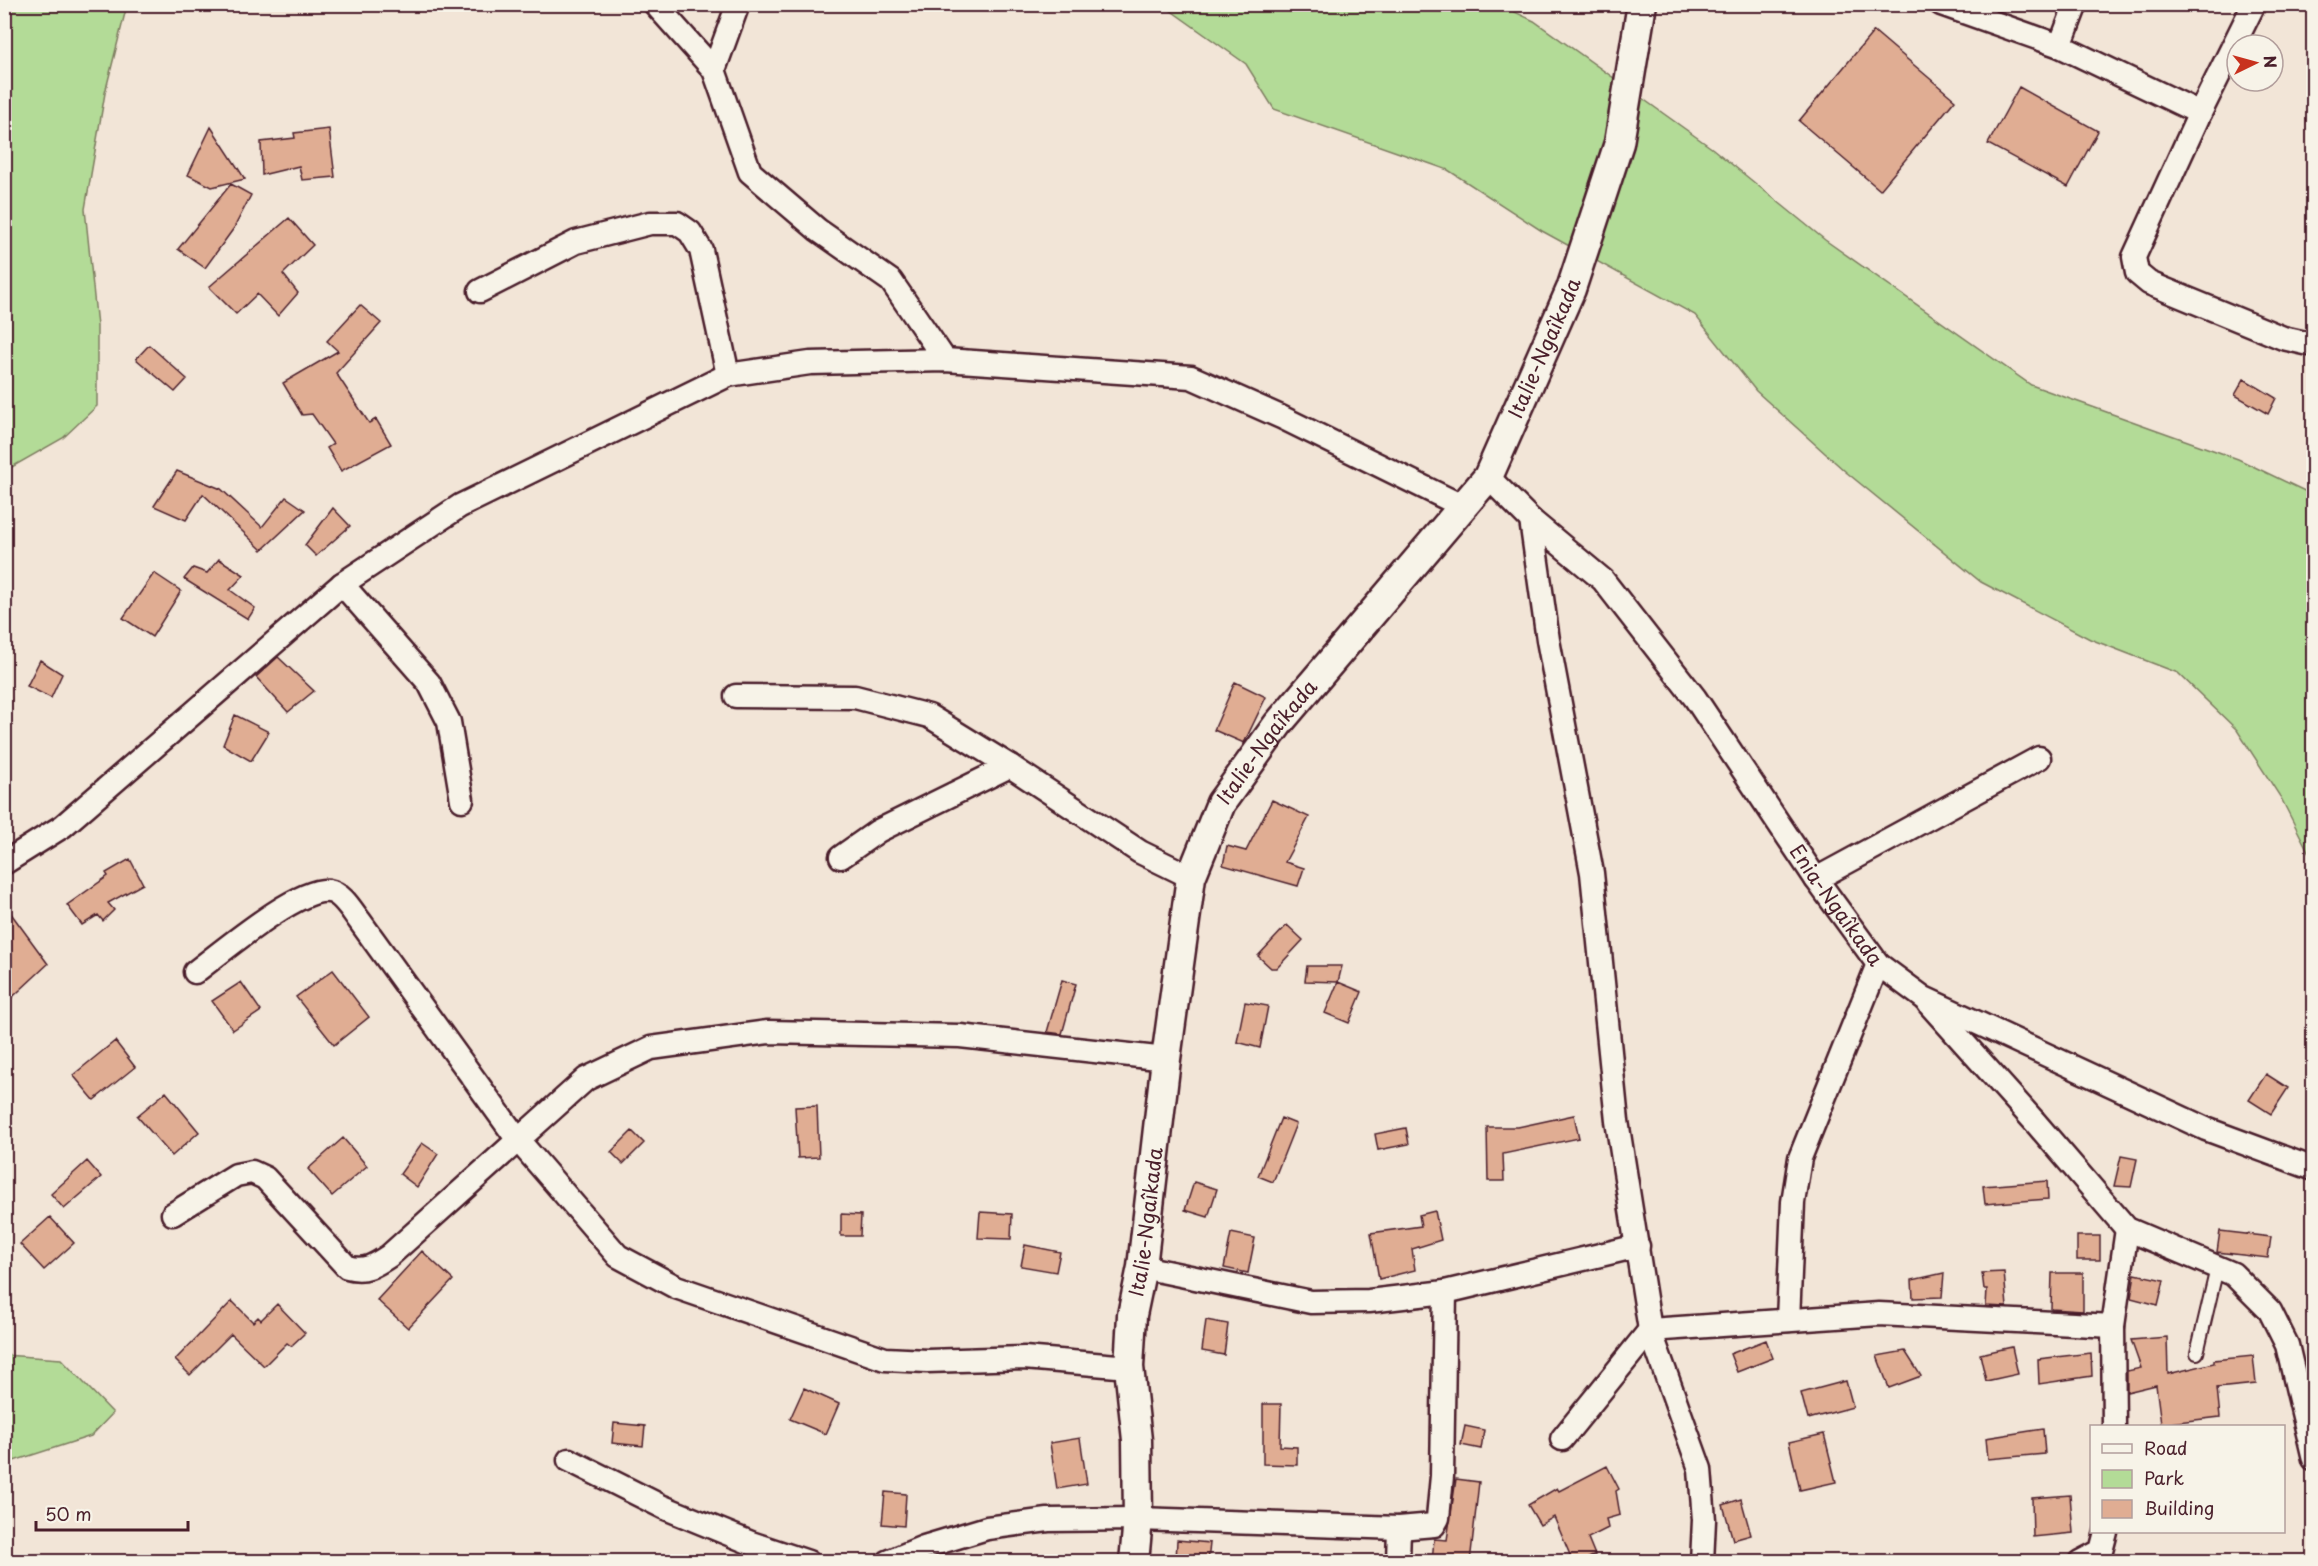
<svg xmlns="http://www.w3.org/2000/svg" width="2318" height="1566" font-family="'Playpen Sans',sans-serif">
  <style>
    .green { fill: #b3db97; stroke: #7e7d61; stroke-width: 1.5 }
    .building { fill: #e0ad93; stroke: #4a1f2b; stroke-width: 1.5 }
    .lines { fill: none; stroke-linecap: round; stroke-linejoin: round }
    .service-casing { stroke: #4a1f2b; stroke-width: 16 }
    .minor-casing { stroke: #4a1f2b; stroke-width: 27 }
    .tertiary-casing { stroke: #4a1f2b; stroke-width: 33 }
    .service { stroke: #f7f3e8; stroke-width: 12 }
    .minor { stroke: #f7f3e8; stroke-width: 22 }
    .tertiary { stroke: #f7f3e8; stroke-width: 28 }
    .labels { text-anchor: middle; stroke-width: 6; stroke-linejoin: round; paint-order: stroke }
    .street-label { font-size: 20px; fill: #4a1f2b; stroke: #f7f3e8 }
  </style>
  <rect width="100%" height="100%" fill="#f2e5d7"/>
  <filter id="ink" filterUnits="userSpaceOnUse"><feTurbulence type="fractalNoise" baseFrequency=".0167" numOctaves="2"/><feDisplacementMap in="SourceGraphic" scale="12" xChannelSelector="R" yChannelSelector="G"/><feConvolveMatrix kernelMatrix="1 2 1 2 8 2 1 2 1" color-interpolation-filters="sRGB"/></filter>
  <g filter="url(#ink)">
    <!-- green -->
    <path class="green" d="M5 4 127 5 105 93 85 209 97 326V406L63 438 5 471Z
      M1163 5H1500L1534 21 1713 149 1825 240 2031 385 2238 459 2313 495V861L2281 798 2237 730 2178 673 2090 639 1981 582 1846 472 1756 391 1695 315 1542 231 1448 170 1274 109 1246 64Z
      M4 1355 61 1359 113 1413 91 1436 14 1461 5 1454Z"/>
    <!-- building -->
    <path class="building" d="M1874 31 1955 100 1880 190 1799 121Z
      M2019 87 2098 131 2068 187 1988 144Z
      M211 127 245 179 212 187 188 175Z
      M329 129 335 177 302 180 299 166 262 175 261 142 295 138 294 133Z
      M231 184 251 195 234 228 205 268 178 249Z
      M289 218 313 245 283 274 298 293 278 316 257 294 236 314 209 287Z
      M360 305 381 323 336 373 369 423 376 419 391 444 341 471 327 448 333 444 312 414 302 415 283 383 338 351 327 341Z
      M149 345 187 379 175 392 136 359Z
      M2244 379 2276 398 2268 414 2235 395Z
      M177 471 221 489 262 527 286 497 305 510 262 550 203 494 186 520 154 506Z
      M333 508 350 526 316 556 305 545Z
      M219 559 244 575 230 590 255 608 248 619 184 579 193 568 207 573Z
      M154 573 181 591 152 637 123 618Z
      M278 657 314 691 288 712 256 677Z
      M40 660 62 674 51 698 27 686Z
      M1235 682 1266 697 1244 743 1214 730Z
      M235 715 269 732 251 761 223 745Z
      M1272 800 1309 817 1285 862 1304 868 1298 886 1223 865 1227 846 1246 851Z
      M130 859 143 884 108 903 114 910 103 921 98 915 82 925 67 905 108 876 106 873Z
      M4 904 48 964 4 1005Z
      M1287 925 1303 940 1277 968H1271L1258 956Z
      M1307 966H1342L1338 982 1305 981Z
      M333 970 369 1017 334 1045 296 997Z
      M1062 980 1076 984 1062 1034 1047 1032Z
      M241 982 261 1011 233 1030 212 1001Z
      M1338 982 1362 992 1349 1023 1325 1013Z
      M1245 1002 1268 1006 1260 1048 1237 1042Z
      M115 1041 135 1067 94 1100 73 1075Z
      M2266 1074 2288 1088 2271 1114 2249 1100Z
      M166 1092 199 1132 172 1156 137 1116Z
      M817 1106 819 1157 798 1158 795 1107Z
      M1574 1115 1579 1138 1503 1154 1504 1181H1488L1487 1127H1518Z
      M1281 1118 1296 1124 1273 1182 1258 1176Z
      M1406 1128 1409 1144 1378 1150 1375 1134Z
      M632 1131 644 1143 623 1164 611 1152Z
      M343 1138 367 1166 332 1196 308 1169Z
      M422 1143 438 1154 417 1187 400 1174Z
      M2121 1156 2137 1159 2131 1187 2114 1186Z
      M87 1161 101 1177 64 1209 51 1194Z
      M2047 1181 2048 1199 1985 1204 1983 1186Z
      M1194 1182 1217 1189 1208 1217 1185 1210Z
      M1435 1211 1441 1240 1412 1249 1415 1270 1379 1279 1371 1233 1421 1226 1419 1215Z
      M980 1212 1012 1214 1011 1239 978 1238Z
      M841 1214 861 1215 860 1236H841Z
      M50 1217 74 1243 44 1270 20 1244Z
      M2220 1231 2271 1237 2268 1258 2217 1252Z
      M1231 1233 1255 1238 1248 1273 1224 1268Z
      M2077 1236H2100V1260H2077Z
      M1025 1245 1060 1252 1056 1272 1021 1266Z
      M422 1251 453 1280 408 1328 377 1300Z
      M2004 1272 2007 1307 1986 1306 1987 1289H1984L1982 1273Z
      M1944 1273 1942 1297 1913 1298 1912 1280Z
      M2052 1273H2083V1311L2051 1309Z
      M2135 1274 2164 1280 2158 1305 2131 1298Z
      M232 1301 253 1322 258 1317 261 1320 277 1304 305 1333 291 1346 287 1343 264 1366 231 1334 190 1375 175 1360Z
      M1206 1320 1228 1324 1224 1355 1202 1351Z
      M2167 1337 2168 1374 2214 1363V1360L2253 1356 2256 1384 2217 1388 2220 1417 2161 1424 2156 1385 2127 1392V1371L2141 1368 2131 1340Z
      M1766 1340 1773 1358 1737 1372 1730 1354Z
      M2012 1347 2018 1374 1986 1381 1980 1354Z
      M1905 1351 1921 1376 1889 1388 1877 1356Z
      M2091 1353 2092 1376 2039 1384 2038 1359Z
      M1846 1381 1853 1407 1808 1419 1801 1393Z
      M804 1388 839 1404 826 1434 790 1419Z
      M1263 1404H1281L1280 1446 1297 1447V1465L1263 1464Z
      M614 1423 645 1426 643 1446 612 1443Z
      M1465 1426 1484 1430 1481 1449 1461 1445Z
      M2043 1429 2045 1454 1988 1459 1986 1438Z
      M1824 1434 1836 1482 1800 1490 1789 1442Z
      M1080 1438 1087 1484 1057 1489 1050 1443Z
      M1607 1466 1619 1489 1616 1491 1620 1515 1606 1519 1608 1528 1588 1538 1595 1555 1580 1562H1573L1554 1517 1540 1525 1528 1505 1557 1488 1559 1491Z
      M1456 1479 1479 1482 1470 1562H1432L1434 1539 1447 1540Z
      M885 1492 906 1494 904 1526 882 1524Z
      M2070 1495 2073 1533 2033 1537 2032 1498Z
      M1741 1499 1751 1535 1733 1540 1723 1505Z
      M1177 1540 1210 1543 1208 1562H1176Z"/>
    <g class="lines">
      <!-- service casing -->
      <g class="service-casing">
        <path id="service" d="M2197 1353 2217 1268"/>
      </g>
      <!-- minor casing -->
      <g class="minor-casing">
        <g id="minor">
          <path d="M655 4 714 70 750 172 818 230 891 281 945 360"/>
          <path d="M1941 4 2060 46 2200 113 2254 4"/>
          <path d="M2060 46 2076 4"/>
          <path d="M714 70 738 4"/>
          <path d="M2200 113 2134 257 2137 273 2149 283 2283 338 2314 345"/>
          <path d="M480 291 576 242 650 223H677L690 232 701 250 728 375"/>
          <path id="s1" d="M1488 477 1531 520 1603 580 1695 698 1816 879 1878 964 1924 998 2206 1129 2314 1169"/>
          <path d="M1531 520 1548 640 1592 873 1617 1121 1650 1330 1700 1469 1704 1520 1702 1562"/>
          <path d="M342 584 429 683 449 722 462 800"/>
          <path d="M736 696 855 697 929 716 1010 766 1140 852 1191 877"/>
          <path d="M841 857 878 831 1010 766"/>
          <path d="M4 863 63 826 342 584 460 506 728 375 810 363 945 360 1191 377 1281 417 1462 506"/>
          <path d="M1816 879 2039 758"/>
          <path d="M195 972C222 952 298 887 329 891 342 893 352 911 359 920L518 1140 618 1256 676 1287 885 1359 927 1361 1024 1358 1129 1367"/>
          <path d="M1929 1004 2035 1122 2127 1229 2233 1274 2270 1311 2287 1345 2314 1459"/>
          <path d="M173 1214 236 1175 252 1172 265 1178 347 1267C365 1272 374 1266 389 1256L586 1079 651 1048 768 1032 960 1036 1166 1059"/>
          <path d="M1142 1267 1311 1302 1369 1301 1445 1292 1638 1246"/>
          <path d="M1788 1320 1793 1202 1800 1158 1878 964"/>
          <path d="M2114 1426 2113 1326 2127 1229"/>
          <path d="M1562 1439 1650 1330 1879 1314 2113 1326"/>
          <path d="M569 1460 663 1507 751 1543 808 1562"/>
          <path d="M888 1562 924 1547 987 1528 1048 1520 1138 1519 1399 1528 1434 1525 1438 1518 1442 1476 1445 1292"/>
          <path d="M1398 1562 1399 1528"/>
          <path d="M2080 1562 2101 1551 2106 1532"/>
        </g>
      </g>
      <!-- tertiary casing -->
      <g class="tertiary-casing">
        <g id="tertiary">
          <path id="s2" d="M1134 1562 1138 1519 1137 1440 1129 1367 1132 1315 1142 1267 1166 1059 1191 877 1221 803 1278 724 1488 477 1571 289 1619 143 1642 4"/>
        </g>
      </g>
      <!-- service -->
      <use href="#service" class="service"/>
      <!-- minor -->
      <use href="#minor" class="minor"/>
      <!-- tertiary -->
      <use href="#tertiary" class="tertiary"/>
    </g>
  </g>
  <g class="labels">
    <!-- street labels -->
    <g class="street-label">
      <text dy="7" stroke="none"><textPath href="#s2" startOffset="1332">Italie-Ngaîkada</textPath></text>
      <text dy="7" stroke="none"><textPath href="#s2" startOffset="846">Italie-Ngaîkada</textPath></text>
      <text dy="7" stroke="none"><textPath href="#s1" startOffset="555">Enia-Ngaîkada</textPath></text>
      <text dy="7" stroke="none"><textPath href="#s2" startOffset="342">Italie-Ngaîkada</textPath></text>
    </g>
  </g>
  <!-- margin -->
  <rect width="2318" height="1566" fill="none" stroke="#f7f3e8" stroke-width="24"/>
  <rect x="12" y="12" width="2294" height="1542" fill="none" stroke="#4a1f2b" stroke-width="2" filter="url(#ink)"/>
  <!-- legend -->
  <rect x="2090" y="1425" width="195" height="108" fill="#f7f3e8" stroke="#b29e9c" stroke-width="1.5"/>
  <rect x="2102" y="1444" width="30" height="9" fill="#f7f3e8" stroke="#b29e9c" stroke-width="1.5"/>
  <text x="2144" y="1455" font-size="18" fill="#4a1f2b">Road</text>
  <rect x="2102" y="1470" width="30" height="18" fill="#b3db97" stroke="#b29e9c" stroke-width="1.5"/>
  <text x="2144" y="1485" font-size="18" fill="#4a1f2b">Park</text>
  <rect x="2102" y="1500" width="30" height="18" fill="#e0ad93" stroke="#b29e9c" stroke-width="1.5"/>
  <text x="2144" y="1515" font-size="18" fill="#4a1f2b">Building</text>
  <!-- north arrow -->
  <g transform="translate(2255 63) rotate(85)"><circle r="28" fill="#f7f3e8" stroke="#b29e9c" stroke-width="1.5"/>
  <path d="M0-4.5L10 22L0 15L-10 22Z" fill="#c8321e"/>
  <text y="-9" font-size="16" font-weight="bold" text-anchor="middle" fill="#4a1f2b">N</text>
  </g>
  <!-- scale -->
  <path d="M36 1521v9h152v-9" fill="none" stroke="#4a1f2b" stroke-width="3"/>
  <text x="45" y="1521" font-size="18" fill="#4a1f2b" stroke="#f7f3e8" stroke-width="4.5" paint-order="stroke">50 m</text>
</svg>
